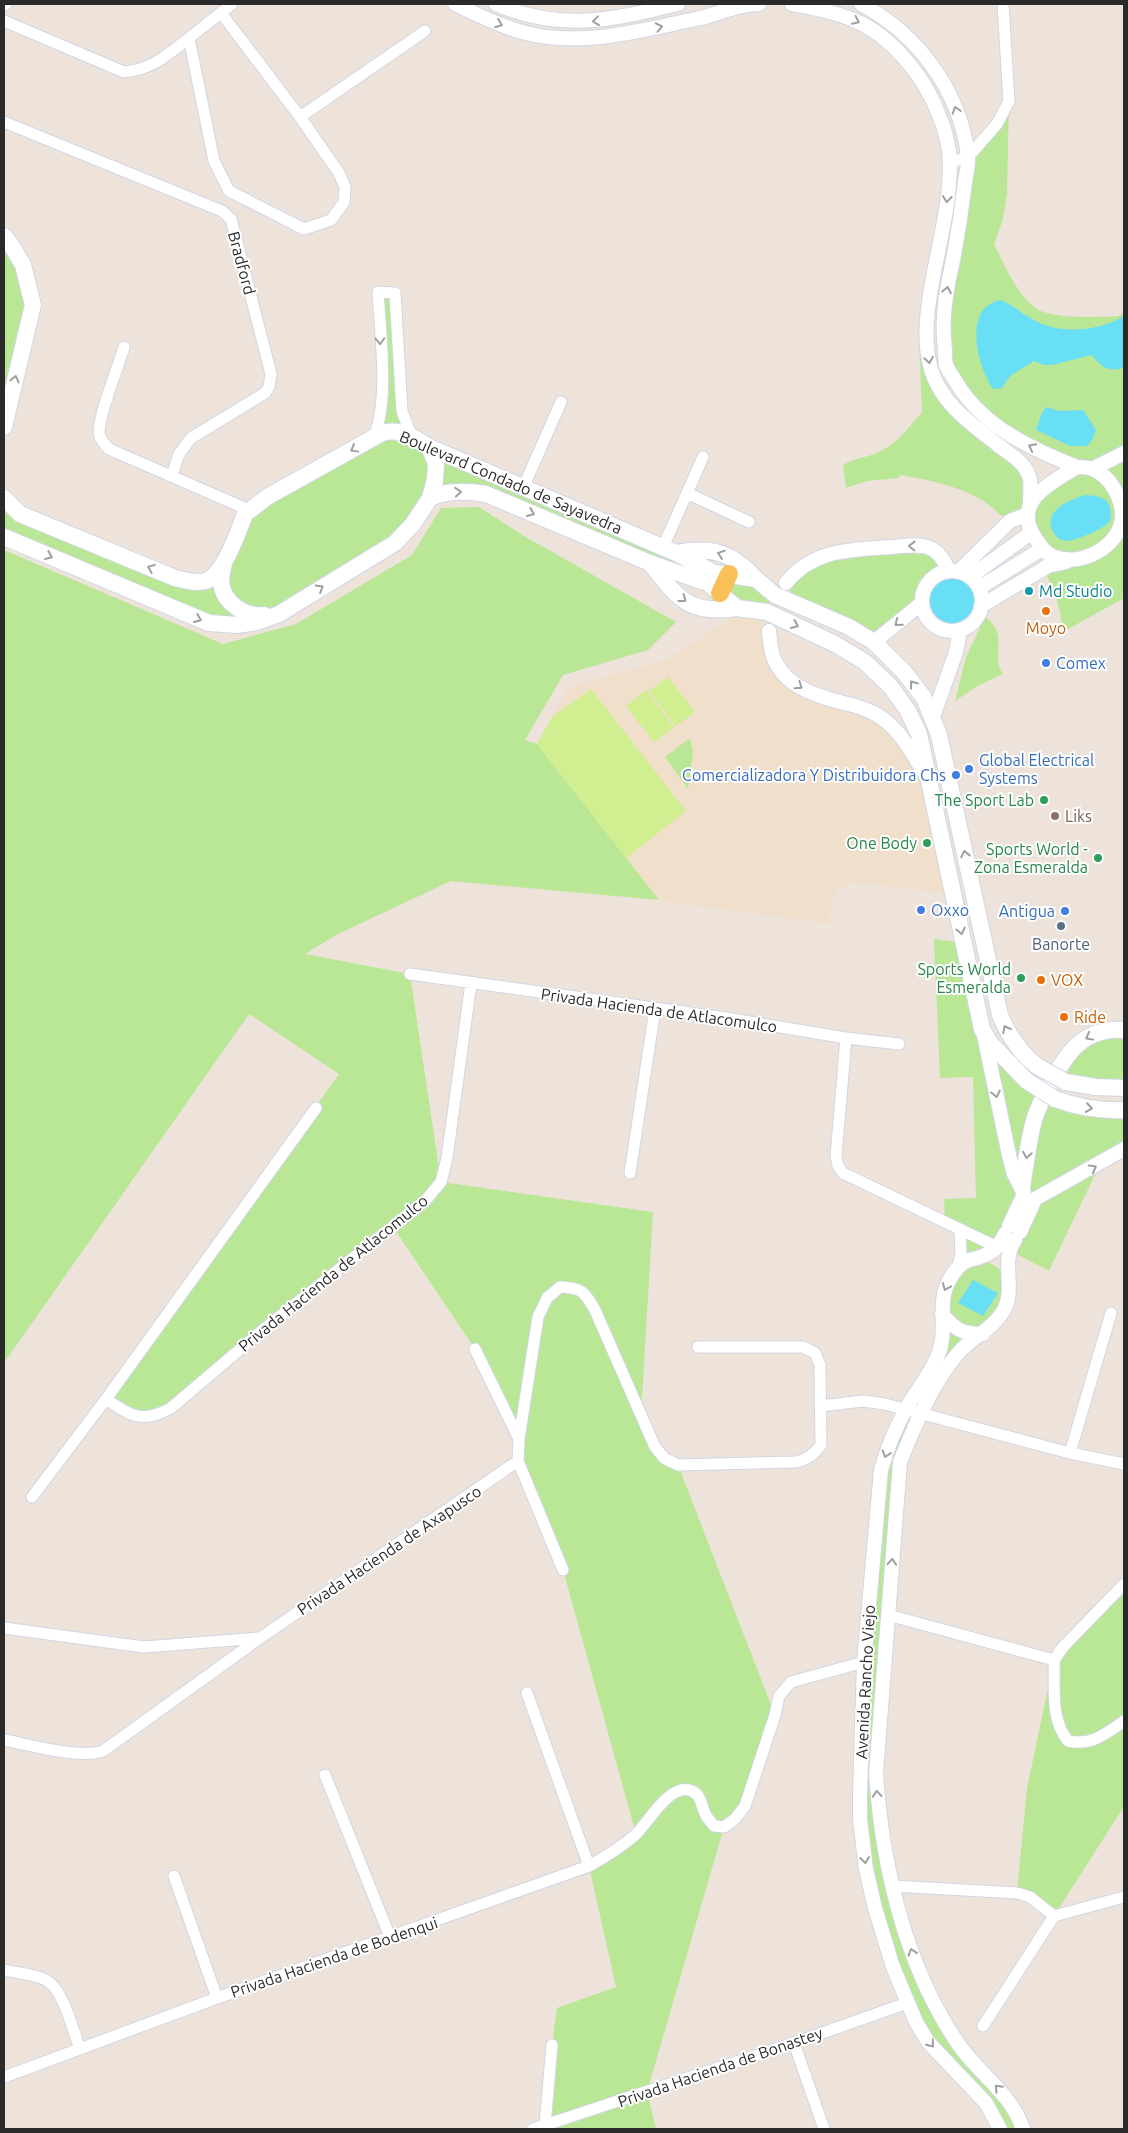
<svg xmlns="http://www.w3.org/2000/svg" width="1128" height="2133" font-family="Ubuntu,sans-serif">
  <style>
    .education { fill: #f0dfca }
    .green { fill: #bae795 }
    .pitch { fill: #d1ee90 }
    .water { fill: #69dff5 }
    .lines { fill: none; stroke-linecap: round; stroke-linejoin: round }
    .minor-casing { stroke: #d0d6e4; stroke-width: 13 }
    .tertiary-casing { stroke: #d0d6e4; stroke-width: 16 }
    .secondary-casing { stroke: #d0d6e4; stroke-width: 18 }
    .primary-casing { stroke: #c3c3c3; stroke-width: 19 }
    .minor { stroke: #fff; stroke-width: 11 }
    .tertiary { stroke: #fff; stroke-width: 14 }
    .secondary { stroke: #fff; stroke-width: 16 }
    .primary { stroke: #f8c056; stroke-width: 18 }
    .secondary-bridge-casing { stroke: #d0d6e4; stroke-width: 18; stroke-linecap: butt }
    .secondary-bridge { stroke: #fff; stroke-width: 16 }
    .oneway { stroke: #9f9f9f }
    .culture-dot { fill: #0f9aa8; stroke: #fff; stroke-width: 2 }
    .food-dot { fill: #e8710a; stroke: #fff; stroke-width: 2 }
    .shop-dot { fill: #3f7fe0; stroke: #fff; stroke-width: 2 }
    .leisure-dot { fill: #2e9e5b; stroke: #fff; stroke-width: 2 }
    .education-dot { fill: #8d6e63; stroke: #fff; stroke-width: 2 }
    .service-dot { fill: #5c6f8a; stroke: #fff; stroke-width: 2 }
    .labels { text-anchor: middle; stroke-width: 4; stroke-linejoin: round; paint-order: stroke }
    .street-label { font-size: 16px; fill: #2a2a2a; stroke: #fff }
    .culture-label { font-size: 16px; fill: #0d838f; stroke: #fff; text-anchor: start }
    .food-label { font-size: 16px; fill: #c56008; stroke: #fff; text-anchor: start }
    .shop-label { font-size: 16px; fill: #366cbe; stroke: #fff; text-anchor: start }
    .leisure-label { font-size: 16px; fill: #27864d; stroke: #fff; text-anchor: end }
    .education-label { font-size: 16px; fill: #785e54; stroke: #fff; text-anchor: start }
    .service-label { font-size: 16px; fill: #4e5e75; stroke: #fff }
  </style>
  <rect width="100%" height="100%" fill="#ede3db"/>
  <!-- education -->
  <path class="education" d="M745 610 756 612 769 631 785 675 880 716 929 779 954 894 852 882 834 891 829 924 659 900 537 744 569 687 666 660Z"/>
  <!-- green -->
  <path class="green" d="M1009 101 1007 193 1003 219 994 244C1005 266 1015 291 1034 307 1051 320 1097 317 1118 316L1124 313V598L1063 632C1061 610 1055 591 1044 571L1053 557 1028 514 1010 521C1001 517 994 508 985 502 960 486 929 480 900 475L899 478 867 481 846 488 843 465C855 457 867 458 879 452 898 443 909 427 922 412L919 340 928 308 926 342 947 402 1021 462 1030 501 1077 467 996 427 946 365 943 330 968 157Z
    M4 236 29 284 4 427Z
    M378 292 395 293 402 411 411 435 676 553 698 580 486 494 437 495 413 524 279 614 237 625 4 537V498L20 514 206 581 245 514 379 426Z
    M479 507 524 536 676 622 648 650 563 675 525 740 537 744 659 900 451 881 338 934 305 954 410 974 441 1182 653 1212 641 1416 655 1447 678 1465 775 1715 745 1806 724 1827 647 2092 656 2129H546L552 2045 557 2008 616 1987 589 1866 636 1834 563 1570 518 1461 519 1439 475 1349 393 1227 171 1408 144 1417 106 1399 339 1074 249 1014 4 1363V550L223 644 296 624 412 555 441 508Z
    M915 545 942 558 949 571C933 577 925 583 922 599L874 642 798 606 786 583 810 562Z
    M729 574 775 595 767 612 729 602Z
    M979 613C1014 632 988 654 1003 674L979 685 955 701 966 657 980 628 977 618Z
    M690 738 693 752 688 789 665 757Z
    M934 939 964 943 982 1029 1055 1099 1124 1110V1149L1100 1164 1049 1271 1010 1251 1015 1240 1016 1211 981 1257 1008 1275 995 1323 961 1350 900 1461 879 1818 926 1989 1023 2129H1000L928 2042 893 1967 860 1819 881 1470 938 1356 942 1314 958 1266 960 1230 945 1222 944 1199 976 1198 973 1077 940 1078Z
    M1124 1030V1088L1066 1082 1062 1061 1079 1043Z
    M1124 1584V1801L1123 1808 1054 1916 1017 1893 1027 1788 1054 1660Z"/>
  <!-- pitch -->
  <path class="pitch" d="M668 677 695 712 676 726 649 691Z
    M591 689 686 811 626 858 537 744 552 717Z
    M646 690 674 727 654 742 626 706Z"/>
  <!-- water -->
  <path class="water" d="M1001 300C1016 307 1027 318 1042 324 1067 334 1102 330 1124 316V368C1108 372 1101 367 1092 355L1052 365H1044L1034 361 1010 376 1002 388 993 389C977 366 962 307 1001 300Z
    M1046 407 1060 411 1083 410 1096 430 1093 439 1087 446H1070L1036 430 1041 415Z
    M1085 495C1095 496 1108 496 1110 508 1111 513 1112 517 1109 522 1104 529 1075 541 1067 541 1064 541 1062 540 1059 539 1036 516 1064 501 1085 495Z
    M922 601a30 30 0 1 1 60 0a30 30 0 1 1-60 0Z
    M973 1280 998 1293 983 1316 958 1303Z"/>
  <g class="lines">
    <!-- minor casing -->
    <g class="minor-casing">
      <path id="minor" d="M4 5 6 4
        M221 13 300 117 339 173 345 187 344 202 331 220 304 229 229 191 214 161 189 38 232 4
        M4 21 124 72C153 69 167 55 189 38
        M300 117 425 31
        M4 122 222 211 231 219 271 374 269 387 265 393 191 438 179 454 172 475
        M951 162 968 157 997 124 1009 101 1003 4
        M124 347C118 368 99 413 99 433 100 439 105 445 109 449L249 510
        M373 438C390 403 380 332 378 292L395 293 402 411 411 435
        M523 488 561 402
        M687 493 749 522
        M663 547 703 457
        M410 974 726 1018 846 1038 899 1044
        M846 1038 836 1156 838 1166 843 1173 997 1247
        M630 1173 655 1009
        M958 1266 961 1254 960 1230
        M475 1349 519 1439
        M106 1399C131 1416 142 1424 171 1408L264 1329 425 1201 441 1182 447 1158 471 983
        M820 1406 863 1401 885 1404 1070 1453 1124 1464
        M1070 1453 1111 1313
        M518 1461 563 1570
        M32 1497 106 1399 316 1108
        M888 1615 1054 1660
        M4 1628 144 1647 258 1638
        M1054 1660C1055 1688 1050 1719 1068 1741 1092 1746 1105 1734 1124 1721
        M1054 1660 1063 1647 1124 1584
        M527 1693 589 1866
        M4 1740C33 1745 75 1759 103 1751L260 1638 518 1461 519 1439 538 1317 547 1298 560 1287C582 1288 584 1291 595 1310L655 1447 664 1458 678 1465 795 1462C807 1460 813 1455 821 1445L820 1365 815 1353 803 1347H698
        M325 1775 390 1937
        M174 1876 217 1998
        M893 1886 1017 1893 1030 1897 1054 1916
        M1054 1916 1124 1897
        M4 1970C17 1973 33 1974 46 1980 64 1990 73 2031 80 2049
        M983 2026 1054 1916
        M794 2043 824 2129
        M4 2077 217 1998 589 1866C605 1857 620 1848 634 1836 648 1824 670 1781 692 1791 703 1796 701 1809 707 1817 709 1820 712 1823 714 1826L724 1827 735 1819 745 1806 775 1715 779 1696 791 1682 864 1662
        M545 2125 552 2045
        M533 2129 794 2043 907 2003"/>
    </g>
    <!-- tertiary casing -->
    <g class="tertiary-casing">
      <path id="tertiary" d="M455 4C476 14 499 26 522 32 580 48 638 31 696 19 717 15 737 4 759 4
        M496 4C561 32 612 20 678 4
        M792 4C848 14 878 23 914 70 932 93 950 134 950 164 950 203 939 244 932 283 927 311 923 341 931 369 940 402 971 424 997 444 1009 454 1026 462 1030 479 1031 486 1030 495 1030 502
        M861 4C918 34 960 91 968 156 969 164 966 174 965 182 962 208 958 234 953 260 946 291 941 319 945 350 945 355 945 361 946 365 948 371 953 376 956 382 982 426 1031 449 1077 467
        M1077 467C1082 467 1088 467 1092 469 1110 475 1123 499 1122 518 1119 547 1081 567 1055 557 1045 554 1040 545 1034 536 1012 501 1052 482 1077 467Z
        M1092 469 1124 453
        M922 601a30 30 0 1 1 60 0a30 30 0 1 1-60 0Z
        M958 572 1010 521 1028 514
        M970 577 1032 532
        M786 583C813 549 851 550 891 547 903 546 919 543 930 548 940 552 945 563 949 571
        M979 588 1042 549
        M981 606 1048 566 1066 562
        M769 631C770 638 770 646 772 653 781 684 812 695 840 702 854 705 868 709 879 716 901 730 913 755 926 776
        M874 642 922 603
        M933 717 956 652 960 630
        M984 1035 1009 1155 1014 1174 1024 1193
        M1009 1226 1024 1194
        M1020 1232 1035 1199 1124 1149
        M1015 1240C1000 1261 1016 1288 1004 1310 993 1329 974 1336 960 1351 933 1381 915 1425 900 1462L876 1773C882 1865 905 1965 957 2042 978 2074 1011 2092 1023 2129
        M942 1314C956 1330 962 1334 983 1334
        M1000 2129 986 2103 928 2042 916 2022 893 1967 875 1908 866 1869 860 1819V1795L864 1662 881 1470C887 1448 896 1427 907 1407 917 1390 931 1373 938 1355 949 1329 935 1301 951 1277 967 1252 973 1264 991 1252 998 1248 1001 1241 1005 1234"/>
    </g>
    <!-- secondary casing -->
    <g class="secondary-casing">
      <path id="secondary" d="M4 236 10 243 23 265 33 305 4 427
        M4 498 20 514 175 578C184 580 197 584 206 581 224 574 238 532 245 514L267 497 382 433C401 428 414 437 429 447L676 553 709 570
        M430 498C447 490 468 491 486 494L650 563 704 582
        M4 537 209 623 237 625 257 622 279 614 395 543 413 524 430 498 435 480 436 463 429 447
        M676 553C712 546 732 552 756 579
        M224 562C223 568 221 576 221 582 223 603 245 617 264 615
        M650 563C679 599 688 615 737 608
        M717 573 756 579 775 595 849 627 874 642 904 672 924 698 939 735 1000 1015C1008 1034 1020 1053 1037 1066
        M710 585 737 608 767 612 835 644 865 662 891 687 908 711 919 734 982 1029 990 1043 1027 1081
        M1066 1082 1096 1087 1124 1088
        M1055 1099C1077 1107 1101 1111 1124 1110
        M1022 1188C1025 1167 1028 1145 1033 1124 1036 1111 1042 1100 1048 1088 1065 1055 1082 1027 1124 1030"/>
    </g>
    <!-- primary casing -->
    <g class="primary-casing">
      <path id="primary" d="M720 593 729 574"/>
    </g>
    <!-- minor -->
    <use href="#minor" class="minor"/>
    <!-- tertiary -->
    <use href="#tertiary" class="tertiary"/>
    <!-- secondary -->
    <use href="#secondary" class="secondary"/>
    <!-- primary -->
    <use href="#primary" class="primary"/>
    <!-- secondary-bridge casing -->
    <g class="secondary-bridge-casing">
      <path id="secondary-bridge" d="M1037 1066 1066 1082
        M1027 1081 1055 1099"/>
    </g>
    <!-- secondary-bridge -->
    <use href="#secondary-bridge" class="secondary-bridge"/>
  </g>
  <!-- one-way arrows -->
  <defs><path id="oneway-chevron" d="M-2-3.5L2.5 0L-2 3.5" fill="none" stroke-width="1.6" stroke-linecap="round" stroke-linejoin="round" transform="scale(1.25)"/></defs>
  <g class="oneway">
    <use href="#oneway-chevron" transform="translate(596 21) rotate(173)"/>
    <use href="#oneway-chevron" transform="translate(856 21) rotate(26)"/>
    <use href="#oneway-chevron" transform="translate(499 24) rotate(20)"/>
    <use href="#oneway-chevron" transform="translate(659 27) rotate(-12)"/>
    <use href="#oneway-chevron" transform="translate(956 110) rotate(-108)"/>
    <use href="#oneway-chevron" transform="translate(947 199) rotate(96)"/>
    <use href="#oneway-chevron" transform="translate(947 290) rotate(-79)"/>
    <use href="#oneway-chevron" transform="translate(380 341) rotate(88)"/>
    <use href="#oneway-chevron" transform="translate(929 360) rotate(81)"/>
    <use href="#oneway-chevron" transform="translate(15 379) rotate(-77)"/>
    <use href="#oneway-chevron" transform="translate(1032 447) rotate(-152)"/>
    <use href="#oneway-chevron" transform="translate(354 449) rotate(151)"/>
    <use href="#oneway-chevron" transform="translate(458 492) rotate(-5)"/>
    <use href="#oneway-chevron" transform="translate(531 513) rotate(23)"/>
    <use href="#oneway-chevron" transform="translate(912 546) rotate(-179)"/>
    <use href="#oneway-chevron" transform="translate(721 554) rotate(-161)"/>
    <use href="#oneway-chevron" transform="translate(49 556) rotate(23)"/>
    <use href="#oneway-chevron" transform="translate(151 568) rotate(-158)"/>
    <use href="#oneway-chevron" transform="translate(320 588) rotate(-31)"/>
    <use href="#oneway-chevron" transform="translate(683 599) rotate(37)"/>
    <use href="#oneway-chevron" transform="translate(198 619) rotate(23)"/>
    <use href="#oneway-chevron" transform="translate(898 623) rotate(141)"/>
    <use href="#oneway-chevron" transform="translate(795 625) rotate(25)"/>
    <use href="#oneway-chevron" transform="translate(913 684) rotate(-127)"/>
    <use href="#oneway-chevron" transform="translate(799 686) rotate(35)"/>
    <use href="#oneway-chevron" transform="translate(965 854) rotate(-102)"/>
    <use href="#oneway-chevron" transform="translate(961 931) rotate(77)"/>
    <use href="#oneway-chevron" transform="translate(1006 1029) rotate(-118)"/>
    <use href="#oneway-chevron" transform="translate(1089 1037) rotate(151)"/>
    <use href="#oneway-chevron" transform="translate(996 1094) rotate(78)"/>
    <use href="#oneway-chevron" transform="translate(1089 1108) rotate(8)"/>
    <use href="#oneway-chevron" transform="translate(1027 1155) rotate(100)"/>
    <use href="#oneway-chevron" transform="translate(1093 1168) rotate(-29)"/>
    <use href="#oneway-chevron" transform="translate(946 1287) rotate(112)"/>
    <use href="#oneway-chevron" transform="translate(886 1454) rotate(108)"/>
    <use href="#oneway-chevron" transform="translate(892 1562) rotate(-86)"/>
    <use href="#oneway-chevron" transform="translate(877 1794) rotate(-94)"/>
    <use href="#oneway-chevron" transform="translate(865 1860) rotate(83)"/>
    <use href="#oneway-chevron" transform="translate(912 1952) rotate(-107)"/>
    <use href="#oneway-chevron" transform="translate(931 2044) rotate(51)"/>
    <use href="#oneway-chevron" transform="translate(998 2088) rotate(-133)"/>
  </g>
  <!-- markers -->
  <circle class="culture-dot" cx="1029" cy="591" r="5"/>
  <g class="food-dot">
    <circle cx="1046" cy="611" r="5"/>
    <circle cx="1041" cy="980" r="5"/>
    <circle cx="1064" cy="1017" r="5"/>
  </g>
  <g class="shop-dot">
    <circle cx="1046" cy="663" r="5"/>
    <circle cx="969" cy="769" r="5"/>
    <circle cx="956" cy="775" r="5"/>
    <circle cx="921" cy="910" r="5"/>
    <circle cx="1065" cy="911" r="5"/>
  </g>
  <g class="leisure-dot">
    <circle cx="1044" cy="800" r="5"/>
    <circle cx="927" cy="843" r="5"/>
    <circle cx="1098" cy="858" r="5"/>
    <circle cx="1021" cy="978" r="5"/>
  </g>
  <circle class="education-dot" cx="1055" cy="816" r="5"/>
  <circle class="service-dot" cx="1061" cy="926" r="5"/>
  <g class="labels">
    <!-- street labels -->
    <g class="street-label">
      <text transform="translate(242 263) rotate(75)" y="6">Bradford</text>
      <text transform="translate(511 482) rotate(23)" y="6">Boulevard Condado de Sayavedra</text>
      <text transform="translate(659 1010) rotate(8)" y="6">Privada Hacienda de Atlacomulco</text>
      <text transform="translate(333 1273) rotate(-39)" y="6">Privada Hacienda de Atlacomulco</text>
      <text transform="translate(389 1550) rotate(-34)" y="6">Privada Hacienda de Axapusco</text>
      <text transform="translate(865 1682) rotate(-87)" y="6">Avenida Rancho Viejo</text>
      <text transform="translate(334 1957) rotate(-19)" y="6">Privada Hacienda de Bodenqui</text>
      <text transform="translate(720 2067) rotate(-19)" y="6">Privada Hacienda de Bonastey</text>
    </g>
    <!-- culture labels -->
    <g class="culture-label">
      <text x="1039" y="597">Md Studio</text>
    </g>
    <!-- food labels -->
    <g class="food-label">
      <text x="1046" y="634" text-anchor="middle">Moyo</text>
      <text x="1051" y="986">VOX</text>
      <text x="1074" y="1023">Ride</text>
    </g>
    <!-- shop labels -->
    <g class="shop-label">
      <text x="1056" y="669">Comex</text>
      <text x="979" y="766">Global Electrical<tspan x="979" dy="18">Systems</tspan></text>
      <text x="946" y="781" text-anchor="end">Comercializadora Y Distribuidora Chs</text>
      <text x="931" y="916">Oxxo</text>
      <text x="1055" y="917" text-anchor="end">Antigua</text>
    </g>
    <!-- leisure labels -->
    <g class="leisure-label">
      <text x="1034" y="806">The Sport Lab</text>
      <text x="917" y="849">One Body</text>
      <text x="1088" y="855">Sports World -<tspan x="1088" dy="18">Zona Esmeralda</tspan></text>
      <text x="1011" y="975">Sports World<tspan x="1011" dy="18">Esmeralda</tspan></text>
    </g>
    <!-- education labels -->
    <g class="education-label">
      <text x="1065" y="822">Liks</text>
    </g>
    <!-- service labels -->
    <g class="service-label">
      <text x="1061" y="950">Banorte</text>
    </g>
  </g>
  <!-- border -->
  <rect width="1128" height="2133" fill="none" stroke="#2a2a2a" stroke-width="10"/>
</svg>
